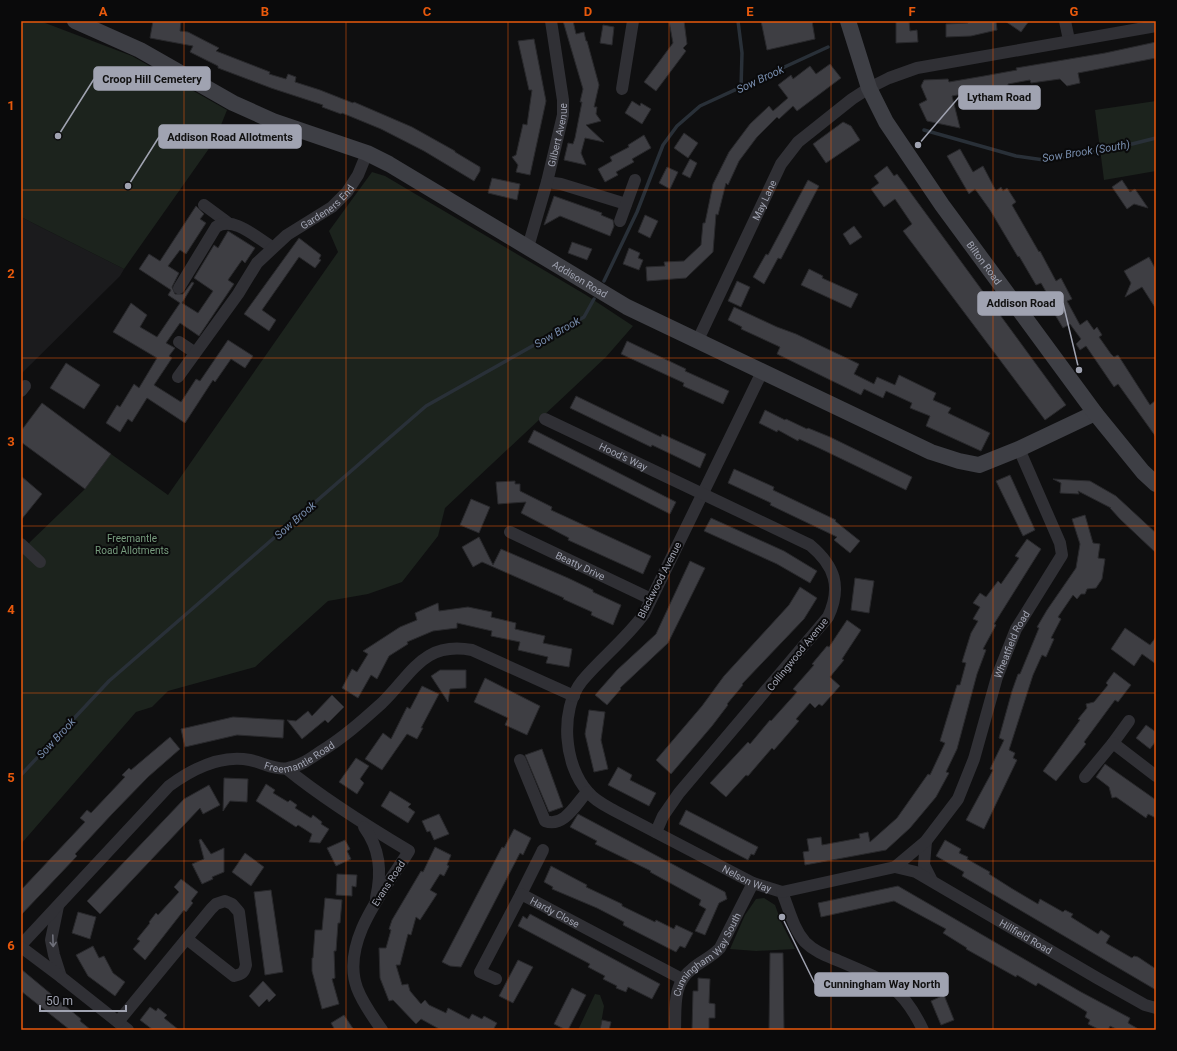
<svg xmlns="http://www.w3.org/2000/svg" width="1177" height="1051" font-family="Roboto,sans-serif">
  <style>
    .built { fill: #1b1b1d }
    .green { fill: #1c231d }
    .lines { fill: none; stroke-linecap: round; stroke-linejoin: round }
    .stream { stroke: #293038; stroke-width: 3.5 }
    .building { fill: #3e3e43; stroke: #29292c }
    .street { stroke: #303035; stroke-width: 12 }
    .secondary { stroke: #3e3f45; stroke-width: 16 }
    .oneway { stroke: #6e6f79 }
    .grid { fill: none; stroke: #e8590c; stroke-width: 1; stroke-opacity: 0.55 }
    .labels { text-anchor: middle; stroke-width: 4; stroke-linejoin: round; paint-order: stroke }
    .street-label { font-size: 10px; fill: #a0a3b1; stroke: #0a0a0b }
    .park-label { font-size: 10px; fill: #779c7e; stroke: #0a0a0b }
    .water-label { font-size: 11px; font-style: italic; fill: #778cac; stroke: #0a0a0b }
    .leader { fill: none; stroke: #a0a3b1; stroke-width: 1.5 }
    .callout-dot { fill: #a0a3b1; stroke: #0a0a0b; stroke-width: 1.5 }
    .callout { fill: #a0a3b1; stroke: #a0a3b1; stroke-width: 1.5 }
    .callout-label { font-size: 11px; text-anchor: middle; font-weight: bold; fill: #111 }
    .neatline { fill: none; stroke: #e8590c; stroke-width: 1.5 }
    .grid-label { font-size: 13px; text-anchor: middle; font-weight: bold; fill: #e8590c }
  </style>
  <rect width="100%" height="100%" fill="#0f0f10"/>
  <!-- built -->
  <path class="built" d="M21 217 124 269 120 276 21 374Z"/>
  <!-- green -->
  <path class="green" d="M21 21H40L132 56 227 110 215 140 124 269 21 217Z
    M1156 101V171L1104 180 1095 110Z
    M372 172 385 176 586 295 633 326 606 357 445 508 438 536 402 582 368 594 328 601 255 667 168 691 152 707 136 712 21 844V555L30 542 85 489 111 454 168 495 338 252 329 231Z
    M764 898 775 905 782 924 795 949 756 951 730 949 745 915 756 899Z
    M595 994 600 995 604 1006 600 1030H578Z"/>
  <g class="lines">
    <!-- stream -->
    <path class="stream" d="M738 21 742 53 741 88
      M924 130 1016 156 1044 160 1116 148 1156 138
      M604 281 637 212 663 145 677 126 700 106 828 47
      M21 775 109 681 426 406 584 317 594 299"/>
  </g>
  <!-- building -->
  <path class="building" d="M153 21H181L180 31 188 32 219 48 216 51 270 72 269 74 286 79 288 74 296 77 295 82 320 90 353 103 354 102 412 127 455 151V152L480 167V171L474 181 424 151 381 129 342 113 341 114 322 107 323 105 271 88 218 68V66L190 52 193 46 150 38Z
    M563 21H573L576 34 584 32 586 41H587L599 85 594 107H597L596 114 601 121 586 125 604 142 585 138 581 153 586 165 564 160 568 143 573 144 575 138 582 102H580L583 89Z
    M669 21H684L687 44 683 48 686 51 656 91 644 82 673 43Z
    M761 21H812L815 39 767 50Z
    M896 21H909L910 31 917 30 918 42 896 43Z
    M973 21H996L997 30 971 36 946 37V24L968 23V22Z
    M1005 21H1029L1021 32Z
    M603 25 614 27 612 45 600 43Z
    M534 39 546 101 530 175 516 172 518 165 512 157 516 155 523 124 527 125 532 90H529L518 41Z
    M1156 42V58L1078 73 1080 83 1067 86 1060 79 1031 83 1030 80 1008 84V86L952 96 960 128 927 121 919 104 927 100 921 86 924 80 948 79 949 82 984 76 1017 70 1016 68 1105 53Z
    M830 64 841 78 797 111 793 106 779 119 777 117 757 137 739 161 728 185 726 183 718 215 716 214 713 252 686 278 647 281 646 267 665 266 664 262 684 261 701 245 703 223H705L713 184 729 152 750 124 769 106 773 111 788 98 778 85 791 75 793 79 810 66 816 74Z
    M632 101 640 106 641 103 651 109 642 124 625 113Z
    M843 122 851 126 860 140 826 163 813 144Z
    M684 133 698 143 688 158 674 148Z
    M644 135 651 148 632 159 634 162 616 172 618 175 605 182 598 169 612 161 610 157 629 147 628 145Z
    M960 149 973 172 983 166 996 191 1001 187 1003 191 1007 188 1016 202 1012 205 1039 252 1040 251 1056 281 1061 278 1072 299 1067 301 1080 325 1087 320 1094 330 1097 327 1102 335 1099 337 1111 354 1114 357 1118 355 1150 405 1156 400V437L1118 384 1114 387 1086 346 1080 350 1076 344 1081 339 1070 324 1063 328 1054 313 1057 311 1041 283 1036 285 1019 256 1018 257 990 210 975 189 969 194 947 156Z
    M690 159 697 163 690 178 682 174Z
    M887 166 894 176 897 174 1066 405 1045 420 903 231 912 224 895 199 884 207 871 189 879 183 874 176Z
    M667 167 678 172 670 189 659 183Z
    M492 178 520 184 517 200 488 193Z
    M808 180 819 186 781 259 778 258 764 284 753 277 766 254 768 255Z
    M1122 180 1130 192 1135 189 1148 208 1134 204 1127 209 1112 187Z
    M554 196 602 213 601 215 613 220 614 226 610 236 560 216 544 225Z
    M196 206 204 214 200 219 206 223 186 254 180 250 168 266 179 273 172 287 175 294H183L192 282 194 283 182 303 198 313 213 291 194 278 214 245 218 248 228 231 255 248 245 263 242 260 228 280 234 284 199 336 180 323 166 343 175 348 169 356 172 358 154 385 181 402 196 379 200 381 228 340 253 356 245 368 231 359 215 382 213 380 185 423 147 398 132 422 128 419 120 432 106 423 117 405 120 407 134 384 139 388 157 358 113 332 131 303 147 315 140 327 157 337 180 303 168 295 171 290 139 269 149 254 160 261Z
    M645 215 658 221 650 238 638 232Z
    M854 226 862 237 850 245 843 234Z
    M299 238 321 255 319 259 321 260 315 268 299 257 262 310 276 320 269 331 244 314Z
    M572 242 592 249 587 260 568 253Z
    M629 248 640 253 638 258 643 260 639 270 623 264Z
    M1149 257 1156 270V309L1142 287 1125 297 1131 283 1124 271Z
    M809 269 823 276 822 278 858 294 851 308 801 285Z
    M737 281 750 287 741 307 728 301Z
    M734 307 777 327 796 334 859 364 854 374 874 384 877 377 895 385 899 375 936 393 933 400 951 408 948 413 990 433 981 451 926 426 930 416 910 408 912 403 886 391 883 398 864 389 861 395 777 354 780 347 741 329 742 327 728 320Z
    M627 341 686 369 685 371 729 391 723 404 683 386 684 383 621 354Z
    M66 363 100 385 84 409 50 388Z
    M576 396 661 437 662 434 706 454 700 468 652 445 651 447 570 408Z
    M42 403 111 454 85 489 21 442V431Z
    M765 410 785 420 786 419 807 429 808 428 830 437 912 477 906 490 821 449 799 439 798 441 778 430 777 432 759 423Z
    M534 430 676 502 670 514 528 442Z
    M734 469 774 487 773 490 836 520 835 521 860 541 850 553 834 540 837 537 770 505 771 503 728 483Z
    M1010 475 1035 530 1023 536 996 481Z
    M21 476 42 494 21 520Z
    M1053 479 1090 481 1116 496 1156 533V553L1120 519 1110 508H1111L1078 491 1079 494 1060 493 1061 483Z
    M515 481V484H520V491L552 507 551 510 651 556 643 574 568 540 569 538 521 513 526 502 498 504 496 482Z
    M471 499 490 507 479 533 460 525Z
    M1085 515 1093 543 1100 544 1098 558 1105 559 1102 579 1096 588 1087 589 1085 594H1081L1077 599 1073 595 1058 617 1061 619 1051 638 1054 639 1046 657 1042 655 1033 675 1009 750 1015 753 1013 758 1017 760 984 829 966 820 993 770 990 769 1004 740 999 738 1012 691 1018 674H1020L1039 628 1037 627 1047 610 1076 568 1080 544 1072 519Z
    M711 518 784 551 817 571 810 583 777 564 704 531Z
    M479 537 493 565 501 549 568 578 593 590V592L621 605 613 625 591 615 592 612 563 599 564 598 482 562 473 567 462 547Z
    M1027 539 1041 549 994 624 996 625 983 649 986 650 977 674 957 749 946 772 949 773 936 797 910 828 886 850 805 865 803 852 809 851 807 839 821 837 822 845 860 838 859 834 868 832 870 842 897 818 928 774 930 775 945 743 940 741 957 685H960L966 663 962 662 971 633 978 621 973 619 980 607 973 603 980 593 986 597 998 581 1001 584 1019 558 1015 556Z
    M690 561 705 568 668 643 620 688 621 689 607 705 595 695 617 670 656 634Z
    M855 578 874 581 869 613 851 610Z
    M800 587 817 598 804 619 742 684 743 685 727 704 728 705 712 726 671 774 656 760 702 706 724 676 789 605Z
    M438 603 439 611 468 607 492 612 491 617 516 623 515 629 545 636 543 643 572 649 569 667 546 663 548 657 518 650 520 642 491 636 492 631 457 623V628L433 631 407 642 408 644 389 656 377 679 371 675 358 698 342 688 352 669 357 672 368 654 363 651 400 627 417 620 415 613Z
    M847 620 861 630 842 659 844 660 830 677 840 686 822 706 819 704 815 708 810 703 796 719 799 721 787 735 774 750 772 748 748 776 746 775 726 797 710 783 748 742 750 744 770 720 771 721 797 692 793 689 814 665 812 664 827 646 829 647Z
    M1125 628 1150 645 1156 637V664L1142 654 1134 666 1111 649Z
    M440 670H466V688L450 689 448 702 431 676Z
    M1114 672 1131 685 1118 702 1115 700 1084 742 1086 744 1056 781 1043 771 1080 720 1078 719 1087 708 1086 704 1094 702 1108 685 1106 683Z
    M485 678 540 706 527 735 505 725 508 718 474 702Z
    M422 686 439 694 421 728H423L417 739 407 734 382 770 365 759 383 733 391 739 407 707 410 709Z
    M332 695 344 707 328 723 325 720 302 739 287 720 296 721 308 711 312 716Z
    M589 710 605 712 601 740 608 769 594 772 585 734Z
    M233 717 284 720 283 738 237 735 185 747 181 729Z
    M1146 725 1156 732V741L1150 749 1136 738Z
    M170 737 180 749 148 777 112 814 75 854 77 856 21 915V890L85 822 80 818 87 810 91 813 125 777 122 775 129 768 131 770Z
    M542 749 563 807 549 812 525 755Z
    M356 758 369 766 360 779 364 783 357 794 339 782Z
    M1105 764 1156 800V818L1148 814 1146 818 1116 797 1112 798 1109 787 1096 777Z
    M618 767 632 775 630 780 656 793 649 806 608 785Z
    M224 778 248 779 247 802 230 801 223 811Z
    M266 784 275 790 273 793 288 802 290 800 297 805 295 808 311 818 313 815 322 822 321 824 329 829 320 843 309 842 312 834 298 825 296 827 256 801Z
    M209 785 220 805 203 814 200 808 100 914 87 901 184 799Z
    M390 791 411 804 408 807 415 812 408 823 381 806Z
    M686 810 758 847 754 855 751 854 748 860 679 824Z
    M439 814 449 834 434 840 430 831 427 832 422 821Z
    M578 814 725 892 727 899 719 903 705 935 695 931 706 909 699 905 701 900 650 872 651 871 595 844 597 841 570 827Z
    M514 829 531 838 523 855 520 853 461 967 450 966 442 962 502 847 504 848Z
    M201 839 211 854 224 848V872L212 877 213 879 202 884 192 864 204 859 199 840Z
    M345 840 350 849 347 851 351 859 336 866 327 848Z
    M945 840 961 849 959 853 968 857 967 859 990 872 989 874 1011 888 1038 904 1040 899 1063 912 1065 910 1073 914 1071 917 1098 934 1101 930 1110 936 1106 943 1132 958 1134 956 1138 957 1156 969V990L962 876 964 872 936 856Z
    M435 847 451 855 447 865 449 866 444 876 440 874 430 890 437 894 420 920 416 917 411 935 408 934 400 965H396L402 985 408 984 410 991 421 1004 425 1000 429 1005 446 1013 448 1008 469 1019 472 1014 482 1019 484 1016 497 1023 493 1030H441L421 1019 416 1024 393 1000 389 1001 380 978 379 948H386L391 930 389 929 392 920 421 871 423 872Z
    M245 853 264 867 251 886 232 872Z
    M551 866 587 885 586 887 622 904V906L655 922 656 920 674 929 676 925 693 933 685 948 680 946 676 952 623 925 624 922 597 908 552 889 553 887 544 882Z
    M337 874 357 875 356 887 352 886V896L336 895Z
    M181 879 198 892 191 901 193 903 186 912 184 910 145 960 133 949 140 941 137 939 150 923 149 922 156 913 158 915 179 892 174 887Z
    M898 886 1081 992 1130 1018 1128 1023 1140 1030H1118L1110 1026 1108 1030H1100L1088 1024 1090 1020 1085 1017 1087 1012 1079 1007 1038 983 1036 986 1017 975 1016 977 966 949 967 948 943 933 946 929 894 901 821 917 818 903Z
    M271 890 283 972 265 975 254 892Z
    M325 898 342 900 340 923H338L336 951H334L335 978 332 979 339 1004 322 1009 312 971V958H313L315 930H322Z
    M78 912 96 917 90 939 72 933Z
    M530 914 660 984 652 999 628 987 626 992 616 988 617 986 603 979 605 976 588 967 590 964 518 926 523 916 527 919Z
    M93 946 99 958 104 956 113 973 125 982 115 996 88 976 76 955Z
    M770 953H783L784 1030H769Z
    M518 960 533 967 513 1003 499 996Z
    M21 969 81 1019 80 1021 91 1030H70L21 991Z
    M698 978 710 979 709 1003 715 1004V1018H709V1030H692L693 991H698Z
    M263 981 276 995 269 1002 267 999 259 1007 249 996Z
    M572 988 586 995 568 1030H566L554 1024Z
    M944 995 954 1020 941 1025 931 1001Z
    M150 1007 156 1011 158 1008 167 1015 164 1018 179 1030H153L140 1020Z
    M344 1015 354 1030H335L331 1023Z
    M602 1020 611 1022 609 1030H600Z"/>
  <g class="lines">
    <!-- street -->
    <g class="street">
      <path d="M1065 21 1069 40"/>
      <path d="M622 89 633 21"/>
      <path d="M547 182 561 184 626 204"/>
      <path d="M204 205 227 222"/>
      <path d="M620 221 635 180"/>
      <path id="s1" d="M528 247 547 182 563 115V100L551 21"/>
      <path d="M179 288 216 227C233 215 257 238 272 247"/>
      <path d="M179 342 194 352"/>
      <path id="s2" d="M697 342 781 164 798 142 852 99 869 88 889 78 917 68 1156 26"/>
      <path id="s3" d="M762 372 644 614C626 639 601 658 582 681 559 710 564 766 588 792 595 801 606 806 615 811L753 883 782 892C789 909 793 928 805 942 815 952 827 956 839 961 883 980 902 985 923 1030"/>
      <path id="s4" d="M178 377 238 294 257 263 287 235 332 207 347 192 358 175 367 153"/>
      <path d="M21 391 25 386"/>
      <path id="s5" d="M545 419 810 545C835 566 842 587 828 617L679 793 663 816 656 832"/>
      <path id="s6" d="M510 532 651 599"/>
      <path d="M21 544 40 562"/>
      <path d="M1113 743 1129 721"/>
      <path d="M520 760 545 821C564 828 576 804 587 792"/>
      <path d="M287 769C325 800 367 826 409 851 386 888 340 941 357 988 363 1004 373 1017 382 1030"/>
      <path d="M1085 777 1113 743 1156 776"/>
      <path d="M364 827C380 849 382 871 376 898"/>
      <path d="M926 841 924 865 932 881"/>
      <path id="s7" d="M895 867 916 872 1097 978 1145 1005 1156 1008"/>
      <path id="s8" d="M782 892 895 867 926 841 958 799 974 759 997 677 1016 629 1062 555 1060 543 1019 449"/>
      <path d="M521 894 543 850"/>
      <path d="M58 906 51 940 54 955 61 977"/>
      <path id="s9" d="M21 945 169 786C192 769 220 754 250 760 261 762 277 771 288 768 300 766 310 759 320 752 343 738 362 721 382 703 412 674 423 641 472 650L574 696"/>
      <path d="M21 947 61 977 128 1030"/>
      <path id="s10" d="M496 979 480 972 521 894 682 979"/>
      <path d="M118 1022 211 909 216 904 225 901 232 904 239 912 246 965C244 973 242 974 234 976L187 939"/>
      <path id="s11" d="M675 1030C676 1008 672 984 692 969 701 961 712 957 720 948L753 883"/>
    </g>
    <!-- secondary -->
    <g class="secondary">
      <path id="s12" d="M75 21 140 50 233 103 273 121 367 153 389 164 627 307 931 452 959 461 979 465 1019 449 1095 413"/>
      <path id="s13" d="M848 21 869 88 886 122 942 205 1095 413 1143 472 1156 484"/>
    </g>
  </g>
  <!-- one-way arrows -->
  <defs><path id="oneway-shaft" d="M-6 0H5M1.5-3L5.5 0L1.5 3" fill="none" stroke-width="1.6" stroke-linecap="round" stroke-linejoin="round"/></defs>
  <use class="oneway" href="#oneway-shaft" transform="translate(53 941) rotate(88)"/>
  <!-- grid -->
  <path class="grid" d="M184 21V1030M346 21V1030M508 21V1030M669 21V1030M831 21V1030M993 21V1030M21 190H1156M21 358H1156M21 526H1156M21 693H1156M21 861H1156"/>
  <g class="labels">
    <!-- street labels -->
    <g class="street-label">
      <text dy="4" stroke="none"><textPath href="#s1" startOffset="116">Gilbert Avenue</textPath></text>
      <text dy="4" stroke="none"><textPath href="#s2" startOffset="157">May Lane</textPath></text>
      <text dy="4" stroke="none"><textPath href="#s4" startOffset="229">Gardeners End</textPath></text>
      <text dy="4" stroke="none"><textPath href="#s13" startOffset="280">Bilton Road</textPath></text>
      <text dy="4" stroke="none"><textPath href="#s12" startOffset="569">Addison Road</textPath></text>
      <text dy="4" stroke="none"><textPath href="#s5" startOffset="87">Hood's Way</textPath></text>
      <text dy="4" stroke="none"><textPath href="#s6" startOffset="78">Beatty Drive</textPath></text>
      <text transform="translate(659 580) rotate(-63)" y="4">Blackwood Avenue</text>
      <text dy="4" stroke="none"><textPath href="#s8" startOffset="373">Wheatfield Road</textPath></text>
      <text transform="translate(797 654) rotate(-51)" y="4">Collingwood Avenue</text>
      <text dy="4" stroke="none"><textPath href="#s9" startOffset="358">Freemantle Road</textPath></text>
      <text dy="4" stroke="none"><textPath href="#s3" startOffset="661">Nelson Way</textPath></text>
      <text transform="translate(388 883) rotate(-57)" y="4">Evans Road</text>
      <text dy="4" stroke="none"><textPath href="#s10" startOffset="144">Hardy Close</textPath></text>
      <text dy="4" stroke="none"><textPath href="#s7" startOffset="149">Hillfield Road</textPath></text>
      <text dy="4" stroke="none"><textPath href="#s11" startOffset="87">Cunningham Way South</textPath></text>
    </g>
    <!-- park labels -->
    <g class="park-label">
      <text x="132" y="542">Freemantle<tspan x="132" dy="12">Road Allotments</tspan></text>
    </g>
    <!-- water labels -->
    <g class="water-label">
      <text transform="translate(760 79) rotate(-25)" y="4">Sow Brook</text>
      <text transform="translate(1086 151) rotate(-9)" y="4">Sow Brook (South)</text>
      <text transform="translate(557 332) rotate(-30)" y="4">Sow Brook</text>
      <text transform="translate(295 520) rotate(-41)" y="4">Sow Brook</text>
      <text transform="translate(56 738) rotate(-47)" y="4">Sow Brook</text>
    </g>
  </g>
  <!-- callouts -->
  <path class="leader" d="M58 136L94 79M918 145L959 97M128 186L159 137M1079 370L1063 303M782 917L815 984"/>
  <g class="callout-dot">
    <circle cx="58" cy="136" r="4"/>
    <circle cx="918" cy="145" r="4"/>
    <circle cx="128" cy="186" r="4"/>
    <circle cx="1079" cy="370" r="4"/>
    <circle cx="782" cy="917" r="4"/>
  </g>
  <g class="callout">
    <rect x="94" y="67" width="116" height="23" rx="4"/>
    <rect x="959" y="86" width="81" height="23" rx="4"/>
    <rect x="159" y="125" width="142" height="23" rx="4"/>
    <rect x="978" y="292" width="85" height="23" rx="4"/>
    <rect x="815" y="973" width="133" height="23" rx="4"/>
  </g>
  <g class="callout-label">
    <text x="152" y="83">Croop Hill Cemetery</text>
    <text x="999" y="101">Lytham Road</text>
    <text x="230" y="141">Addison Road Allotments</text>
    <text x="1021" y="307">Addison Road</text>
    <text x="882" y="988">Cunningham Way North</text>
  </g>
  <!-- border -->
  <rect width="1177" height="1051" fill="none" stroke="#0a0a0b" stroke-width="44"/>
  <!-- scale -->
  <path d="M40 1005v6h86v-6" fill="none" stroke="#a0a3b1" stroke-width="2"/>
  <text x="46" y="1005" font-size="12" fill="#a0a3b1" stroke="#0a0a0b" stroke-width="3" paint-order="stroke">50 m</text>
  <rect x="22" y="22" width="1133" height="1007" class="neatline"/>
  <g class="grid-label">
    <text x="103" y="16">A</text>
    <text x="265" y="16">B</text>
    <text x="427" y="16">C</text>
    <text x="588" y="16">D</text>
    <text x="750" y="16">E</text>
    <text x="912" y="16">F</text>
    <text x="1074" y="16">G</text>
    <text x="11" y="110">1</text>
    <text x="11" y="278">2</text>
    <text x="11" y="446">3</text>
    <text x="11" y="614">4</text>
    <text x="11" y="782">5</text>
    <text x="11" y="950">6</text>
  </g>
</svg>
